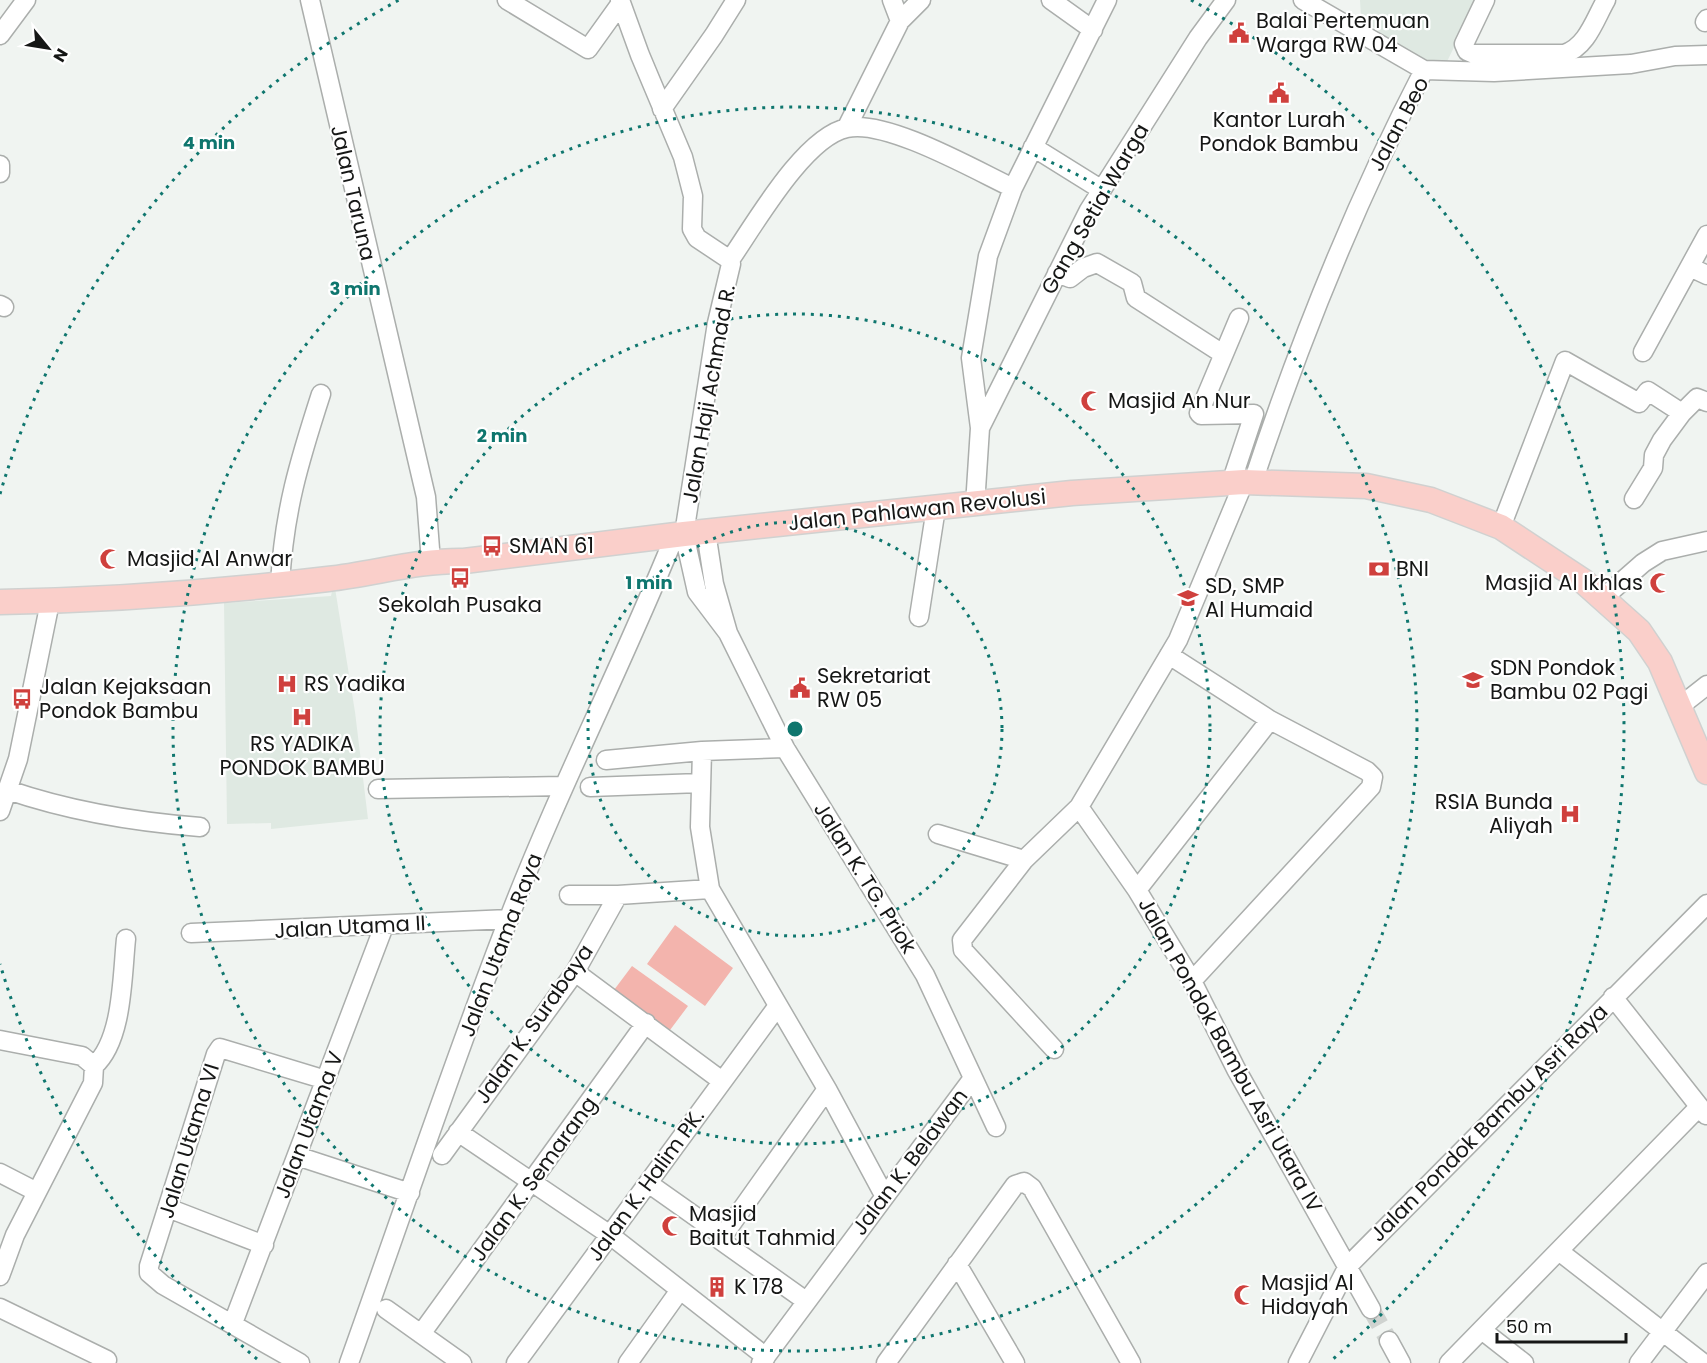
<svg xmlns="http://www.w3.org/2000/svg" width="1707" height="1363" font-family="Poppins,sans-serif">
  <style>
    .built { fill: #dfe9e2 }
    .green { fill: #f3b4ad }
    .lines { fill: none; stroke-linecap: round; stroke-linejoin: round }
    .minor-tunnel { stroke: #cfd3d0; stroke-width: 18; stroke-dasharray: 18 9; stroke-linecap: butt }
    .minor-casing { stroke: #abaeac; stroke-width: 21 }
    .major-casing { stroke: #d0d1d0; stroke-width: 27 }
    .minor { stroke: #fff; stroke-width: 18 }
    .major { stroke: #facfca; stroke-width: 24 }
    .ring { fill: none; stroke: #0f766e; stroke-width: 3; stroke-dasharray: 3 6 }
    .labels { text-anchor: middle; stroke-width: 4.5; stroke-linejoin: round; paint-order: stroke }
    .poi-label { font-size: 21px; fill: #161716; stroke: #fff; text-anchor: start }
    .street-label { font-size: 21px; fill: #161716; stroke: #fff }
    .centre { fill: #0f766e; stroke: #fff; stroke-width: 3 }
    .ring-label { font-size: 18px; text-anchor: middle; font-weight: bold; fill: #0f766e; stroke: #fff; stroke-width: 4.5; stroke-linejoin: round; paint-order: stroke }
  </style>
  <rect width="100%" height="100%" fill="#f0f4f1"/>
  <!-- built -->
  <path class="built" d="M1360 0H1477L1438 80 1361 17Z
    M334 582 355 712 368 819 271 829V823L227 824 224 603 331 596Z"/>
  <!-- green -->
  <path class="green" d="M675 925 733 968 705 1006 647 964Z
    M632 966 688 1006 670 1030 614 990Z"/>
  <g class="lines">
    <!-- minor-tunnel -->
    <path class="minor-tunnel" d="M1371 1309 1389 1341"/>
    <!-- minor casing -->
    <g class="minor-casing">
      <path id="minor" d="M310 0 426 497 431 562
        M507 0 588 49 621 3
        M620 0 640 55 683 157 693 196 692 229 697 238 730 260 731 264 717 323 684 534 697 592 728 633
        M1051 0 1093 30
        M1303 0 1424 70 1494 72 1631 64 1675 56 1707 55
        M1485 0 1464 44 1467 51 1474 54H1564C1587 47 1595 19 1606 0
        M900 21 921 0
        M1705 22 1707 19
        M0 35 26 0
        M662 109 714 35 736 0
        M847 127 900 21 892 0
        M1033 147 1102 190
        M0 165V173
        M730 260C755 224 804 137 847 128 886 119 975 170 1013 188
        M1690 267 1707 275
        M1057 273 1070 278 1083 268 1097 263 1132 283 1136 298 1223 354
        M0 305 4 307
        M1643 352 1707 235
        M980 428 1089 210 1198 38 1226 0
        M1253 482C1300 340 1355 203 1424 70
        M1231 483 1254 414 1201 415 1199 413 1239 318
        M1634 499 1653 468 1654 455 1662 440 1682 413
        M975 505 980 428 971 358 988 256 1013 188 1107 0
        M1501 527 1565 361 1639 403 1648 391 1682 413 1697 398 1707 402
        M706 532 714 584 728 633 785 748 925 975 996 1127
        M280 584C284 511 299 462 321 394
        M1602 599 1643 563 1662 551 1707 541
        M919 617 936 508
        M1169 655 1270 720 1367 771 1373 777 1371 787 1192 981
        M1679 707 1707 685
        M785 748 702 751 700 827 710 889 827 1089 884 1195
        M606 760 702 751
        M590 787 700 783
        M378 789 563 786
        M8 790C69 811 136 822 200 827
        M1079 807 1137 890 1192 981 1236 1069 1371 1309
        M0 811 18 759 50 602
        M938 834 1024 860
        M1137 890 1270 720
        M569 895H618
        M191 933 509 919
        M575 972 722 1081
        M1613 997 1706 1115
        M0 1040 82 1056 94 1066
        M1054 1049 963 950 962 940 1024 860 1079 807 1178 640 1244 482
        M94 1066C123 1040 122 977 126 939
        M458 1132 610 1235 766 1357
        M442 1155 575 972 618 895 710 889
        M297 1156 410 1193
        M0 1173 37 1192
        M648 1183 723 1236
        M168 1208 264 1245
        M1560 1252 1703 1363
        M957 1264 1015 1363
        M0 1276 15 1235 93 1083 94 1066
        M806 1301 720 1240 827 1089
        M0 1308 107 1360
        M386 1309 462 1363
        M233 1323 384 926
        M1483 1331 1524 1363
        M421 1334 646 1023
        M1389 1341 1401 1363
        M300 1363 163 1285 149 1273V1266L216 1054 220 1048 326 1080
        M349 1363C402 1215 452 1065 509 918 559 788 623 664 675 535
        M516 1363 777 1007
        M628 1363 680 1290
        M761 1363 973 1078
        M886 1363 1015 1185 1024 1182 1032 1188 1131 1363
        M1298 1363 1348 1266 1707 904
        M1449 1363 1699 1107
        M1639 1363 1707 1273"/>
    </g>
    <!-- major casing -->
    <g class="major-casing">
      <path id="major" d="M0 602C110 600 219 592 328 579 374 574 418 560 464 561L684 534 1072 493 1244 482 1366 486 1431 500 1501 527 1583 581 1639 631 1660 662 1707 772"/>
    </g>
    <!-- minor -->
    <use href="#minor" class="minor"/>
    <!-- major -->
    <use href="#major" class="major"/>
  </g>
  <!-- distance rings -->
  <g class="ring">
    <circle cx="795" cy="729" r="207"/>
    <circle cx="795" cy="729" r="415"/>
    <circle cx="795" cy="729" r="622"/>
    <path d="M257 1359A829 829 0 0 1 0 964M0 494A829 829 0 0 1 399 0M1191 0A829 829 0 0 1 1333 1359"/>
  </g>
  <!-- icons -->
  <defs>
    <g id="civic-bare" transform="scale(1.62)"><path d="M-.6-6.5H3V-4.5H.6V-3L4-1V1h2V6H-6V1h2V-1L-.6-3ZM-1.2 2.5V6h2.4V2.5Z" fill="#cf403d" stroke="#fff" stroke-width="2.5" paint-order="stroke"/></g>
    <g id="mosque-bare" transform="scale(1.62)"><path d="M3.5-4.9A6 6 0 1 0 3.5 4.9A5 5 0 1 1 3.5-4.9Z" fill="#cf403d" stroke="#fff" stroke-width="2.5" paint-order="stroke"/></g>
    <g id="bus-bare" transform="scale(1.62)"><path d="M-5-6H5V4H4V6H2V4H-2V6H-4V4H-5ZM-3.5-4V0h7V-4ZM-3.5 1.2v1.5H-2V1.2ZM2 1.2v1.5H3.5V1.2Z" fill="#cf403d" stroke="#fff" stroke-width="2.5" paint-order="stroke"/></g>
    <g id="bank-bare" transform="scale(1.62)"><path d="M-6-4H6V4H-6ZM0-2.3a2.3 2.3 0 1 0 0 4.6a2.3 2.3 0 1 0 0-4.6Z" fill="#cf403d" stroke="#fff" stroke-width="2.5" paint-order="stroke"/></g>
    <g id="school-bare" transform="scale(1.62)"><path d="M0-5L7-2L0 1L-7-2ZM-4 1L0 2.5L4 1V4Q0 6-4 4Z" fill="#cf403d" stroke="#fff" stroke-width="2.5" paint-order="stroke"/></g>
    <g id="hospital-bare" transform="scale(1.62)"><path d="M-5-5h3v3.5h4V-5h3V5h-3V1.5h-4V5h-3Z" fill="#cf403d" stroke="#fff" stroke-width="2.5" paint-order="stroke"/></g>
    <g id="building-bare" transform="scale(1.62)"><path d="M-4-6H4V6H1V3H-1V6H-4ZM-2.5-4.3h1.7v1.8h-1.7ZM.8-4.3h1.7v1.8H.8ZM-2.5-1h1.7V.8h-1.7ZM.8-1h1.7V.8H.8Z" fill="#cf403d" stroke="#fff" stroke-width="2.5" paint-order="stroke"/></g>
  </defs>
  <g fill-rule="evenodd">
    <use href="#civic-bare" x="1239" y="33"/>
    <use href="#civic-bare" x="1279" y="93"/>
    <use href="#mosque-bare" x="1091" y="401"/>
    <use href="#bus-bare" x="492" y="546"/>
    <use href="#mosque-bare" x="110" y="559"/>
    <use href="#bank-bare" x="1379" y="569"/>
    <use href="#bus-bare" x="460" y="578"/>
    <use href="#mosque-bare" x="1660" y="583"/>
    <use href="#school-bare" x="1188" y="598"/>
    <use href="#school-bare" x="1473" y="680"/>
    <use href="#hospital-bare" x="287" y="684"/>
    <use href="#civic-bare" x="800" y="688"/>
    <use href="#bus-bare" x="22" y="699"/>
    <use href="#hospital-bare" x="302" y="717"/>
    <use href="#hospital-bare" x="1570" y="814"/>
    <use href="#mosque-bare" x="672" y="1226"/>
    <use href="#building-bare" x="717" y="1287"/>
    <use href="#mosque-bare" x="1244" y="1295"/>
  </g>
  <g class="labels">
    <!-- poi labels -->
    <g class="poi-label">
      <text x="1256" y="28">Balai Pertemuan<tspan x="1256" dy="24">Warga RW 04</tspan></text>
      <text x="1279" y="127" text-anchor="middle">Kantor Lurah<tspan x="1279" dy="24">Pondok Bambu</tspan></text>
      <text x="1108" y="408">Masjid An Nur</text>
      <text x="509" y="553">SMAN 61</text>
      <text x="127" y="566">Masjid Al Anwar</text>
      <text x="1396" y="576">BNI</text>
      <text x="1643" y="590" text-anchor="end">Masjid Al Ikhlas</text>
      <text x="1205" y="593">SD, SMP<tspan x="1205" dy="24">Al Humaid</tspan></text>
      <text x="460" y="612" text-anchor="middle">Sekolah Pusaka</text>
      <text x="1490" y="675">SDN Pondok<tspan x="1490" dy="24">Bambu 02 Pagi</tspan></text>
      <text x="817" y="683">Sekretariat<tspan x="817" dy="24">RW 05</tspan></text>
      <text x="304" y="691">RS Yadika</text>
      <text x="39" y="694">Jalan Kejaksaan<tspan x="39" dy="24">Pondok Bambu</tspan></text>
      <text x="302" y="751" text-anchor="middle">RS YADIKA<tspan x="302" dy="24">PONDOK BAMBU</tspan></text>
      <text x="1553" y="809" text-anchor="end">RSIA Bunda<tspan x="1553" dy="24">Aliyah</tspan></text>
      <text x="689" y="1221">Masjid<tspan x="689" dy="24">Baitut Tahmid</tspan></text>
      <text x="1261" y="1290">Masjid Al<tspan x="1261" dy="24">Hidayah</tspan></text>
      <text x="734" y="1294">K 178</text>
    </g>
    <!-- street labels -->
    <g class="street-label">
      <text transform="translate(1399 124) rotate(-62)" y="7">Jalan Beo</text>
      <text transform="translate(353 193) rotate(77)" y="7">Jalan Taruna</text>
      <text transform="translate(1095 209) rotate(-60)" y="7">Gang Setia Warga</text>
      <text transform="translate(709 394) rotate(-80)" y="7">Jalan Haji Achmad R.</text>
      <text transform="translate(917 510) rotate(-6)" y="7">Jalan Pahlawan Revolusi</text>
      <text transform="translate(865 878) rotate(58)" y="7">Jalan K. TG. Priok</text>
      <text transform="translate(350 927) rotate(-3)" y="7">Jalan Utama II</text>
      <text transform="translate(501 945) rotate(-69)" y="7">Jalan Utama Raya</text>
      <text transform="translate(534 1024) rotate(-55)" y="7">Jalan K. Surabaya</text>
      <text transform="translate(1230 1055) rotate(61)" y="7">Jalan Pondok Bambu Asri Utara IV</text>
      <text transform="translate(1489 1123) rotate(-45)" y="7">Jalan Pondok Bambu Asri Raya</text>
      <text transform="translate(309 1125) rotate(-69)" y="7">Jalan Utama V</text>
      <text transform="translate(189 1141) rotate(-73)" y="7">Jalan Utama VI</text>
      <text transform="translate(910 1162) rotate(-53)" y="7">Jalan K. Belawan</text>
      <text transform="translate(534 1179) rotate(-54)" y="7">Jalan K. Semarang</text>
      <text transform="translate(646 1185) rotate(-54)" y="7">Jalan K. Halim PK.</text>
    </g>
  </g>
  <circle cx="795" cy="729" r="9" class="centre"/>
  <g class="ring-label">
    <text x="209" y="149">4 min</text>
    <text x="355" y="295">3 min</text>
    <text x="502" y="442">2 min</text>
    <text x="649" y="589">1 min</text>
  </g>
  <!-- north arrow -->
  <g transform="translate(48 48) rotate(120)" stroke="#ffffff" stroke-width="4.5" paint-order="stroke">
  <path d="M0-4.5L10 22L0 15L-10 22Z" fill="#161716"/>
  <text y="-9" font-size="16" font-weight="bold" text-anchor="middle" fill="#161716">N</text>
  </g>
  <!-- scale -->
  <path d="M1497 1333v9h129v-9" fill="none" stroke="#161716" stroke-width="3"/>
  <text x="1506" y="1333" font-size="18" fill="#161716" stroke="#ffffff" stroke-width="4.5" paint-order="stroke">50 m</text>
</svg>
